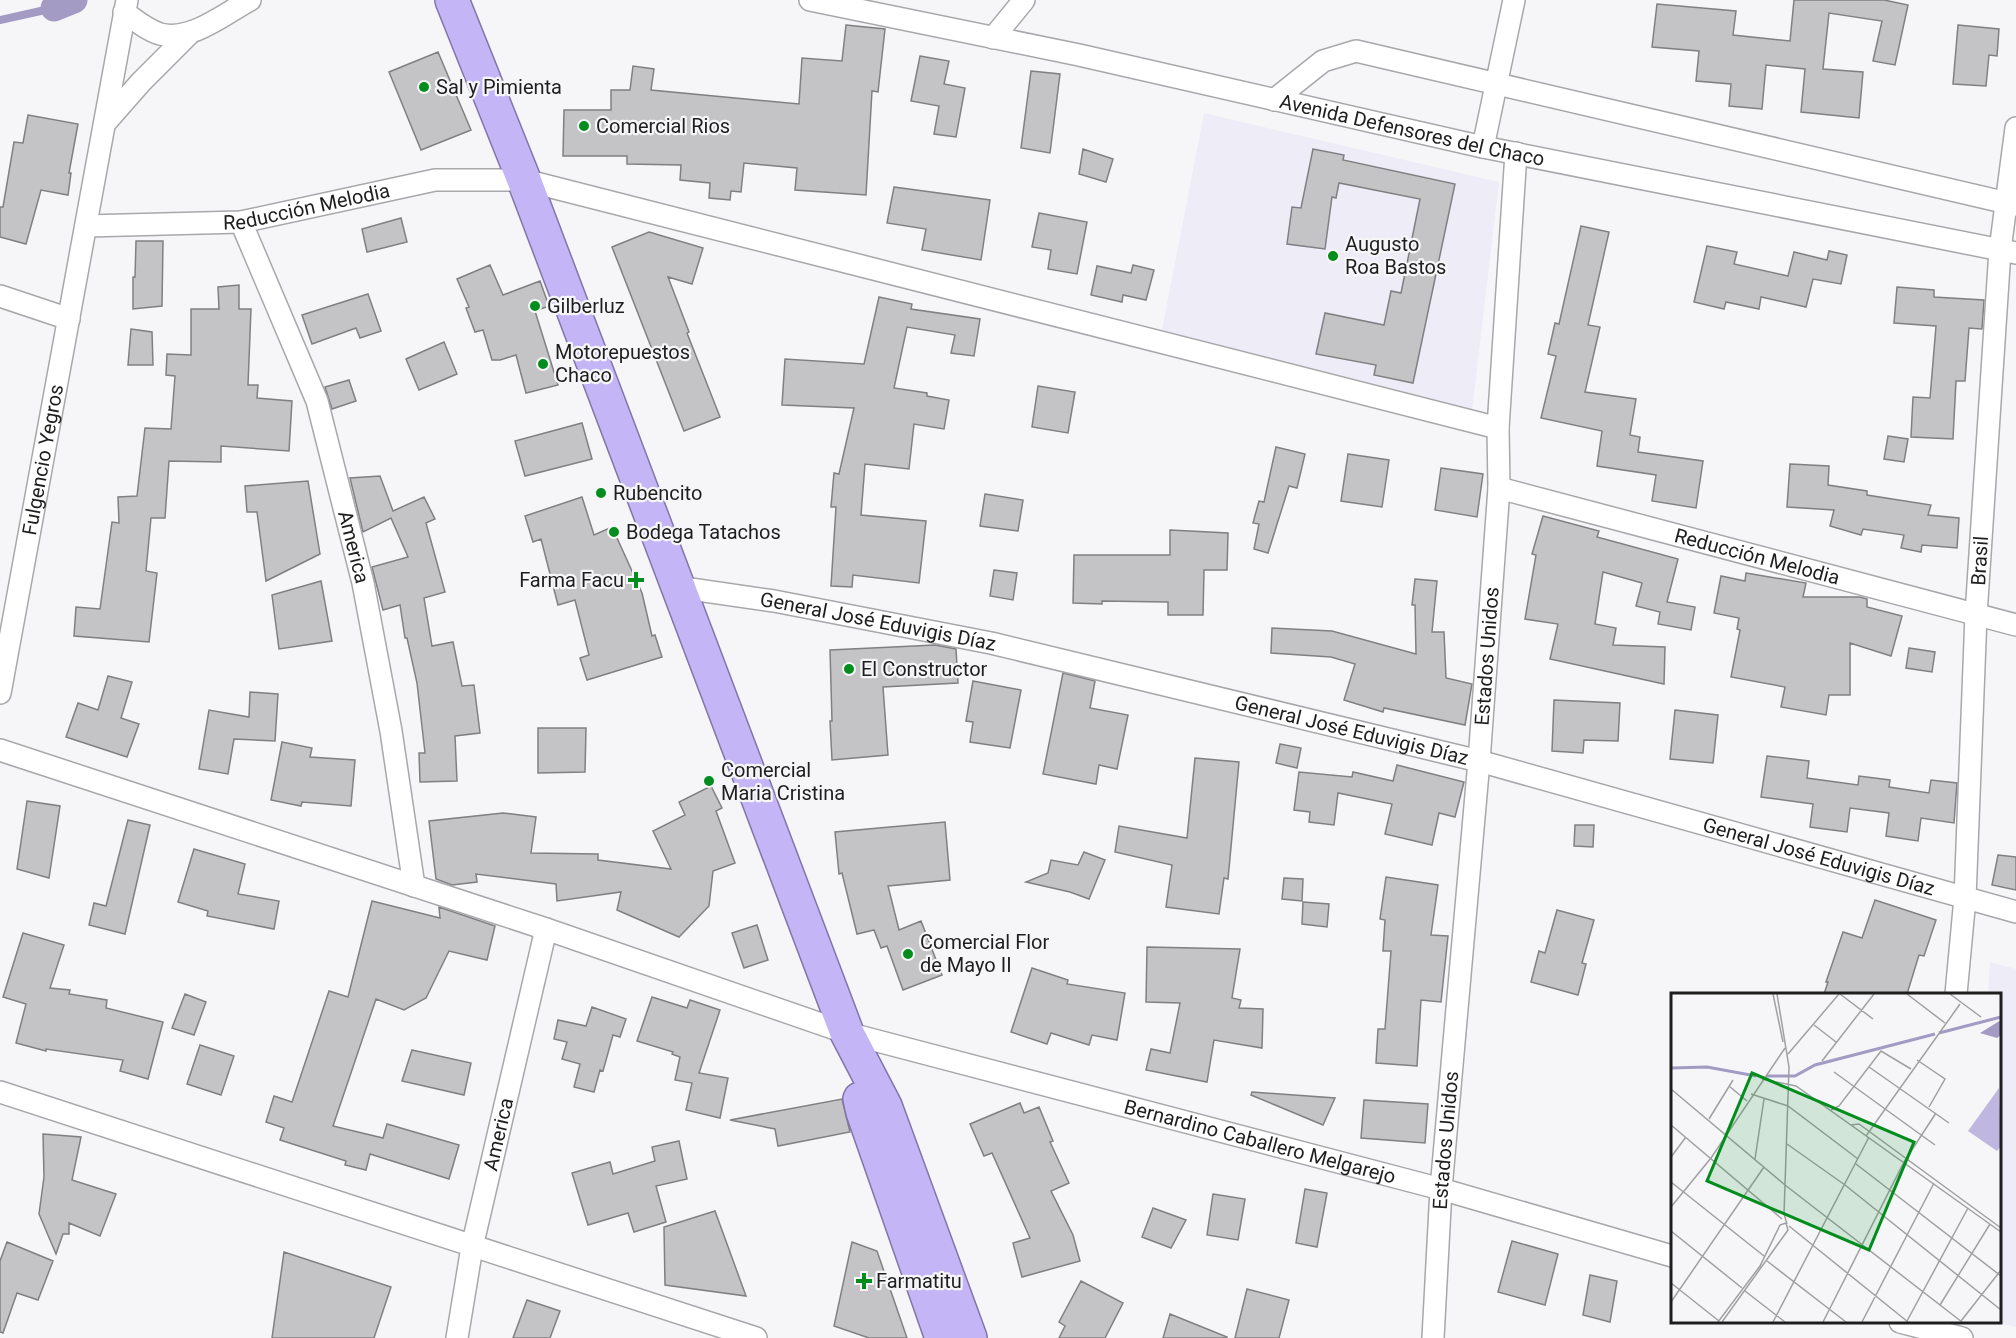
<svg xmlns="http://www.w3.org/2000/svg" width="2016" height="1338" font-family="Roboto,sans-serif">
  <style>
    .built { fill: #eeecf7 }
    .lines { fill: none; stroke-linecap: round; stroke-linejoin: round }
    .stream { stroke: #a39bc3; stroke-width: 8 }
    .canal { stroke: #a39bc3; stroke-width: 27 }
    .building { fill: #c4c4c7; stroke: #808083; stroke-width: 1.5 }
    .minor-casing { stroke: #a8a8ab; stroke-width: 24 }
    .trunk-casing { stroke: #8175a9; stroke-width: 36 }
    .minor { stroke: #fff; stroke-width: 21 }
    .trunk { stroke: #c4b6f6; stroke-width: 33 }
    .poi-dot { fill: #028d1c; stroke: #f6f6f9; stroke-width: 2 }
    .labels { text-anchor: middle; stroke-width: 4.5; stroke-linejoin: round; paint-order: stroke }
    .poi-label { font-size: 20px; fill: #1e1e1f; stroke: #f6f6f9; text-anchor: start }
    .street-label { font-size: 20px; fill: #1e1e1f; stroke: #f6f6f9 }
    .inset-river { fill: none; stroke: #a39bc3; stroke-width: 3 }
    .inset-road { fill: none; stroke: #a0a0a2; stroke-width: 1.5 }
    .view { fill: #028d1c; fill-opacity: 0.15; stroke: #028d1c; stroke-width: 3 }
    .inset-edge { fill: none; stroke: #1e1e1f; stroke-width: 3 }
  </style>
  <rect width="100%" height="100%" fill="#f6f6f9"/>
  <!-- built -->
  <path class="built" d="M1204 113 1499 182 1472 411 1441 406 1162 330Z
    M1990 962 2016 969V1327L1994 1322H2000V994H1988Z"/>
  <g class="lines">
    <!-- stream -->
    <path class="stream" d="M0 20 54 8"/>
    <!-- canal -->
    <path class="canal" d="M54 8 74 0"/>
  </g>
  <!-- building -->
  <path class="building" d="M1794 0H1884L1908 5 1895 65 1873 61 1882 21 1829 13 1823 69 1863 72 1859 118 1801 112 1805 69 1766 65 1762 109 1729 106 1731 84 1696 81 1699 51 1652 47 1657 4 1736 11 1733 35 1790 41Z
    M846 25 885 29 878 92 872 91 866 195 795 190 797 168 744 163 741 192 731 191 730 200 709 198 710 183 680 180 681 165 627 164V156H563L564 110H611V90H630L633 66 654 69 651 90 799 104 802 58 842 61Z
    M1958 25 1999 29 1997 56 1989 55 1986 86 1953 84Z
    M438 52 471 130 421 150 389 72Z
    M920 56 949 61 944 84 965 88 956 137 934 134 939 106 911 101Z
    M1031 71 1060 74 1050 153 1021 148Z
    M28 115 78 124 69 173H71L68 195 41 190 26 244 0 237V207H3L14 142 23 143Z
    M1083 149 1113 159 1106 182 1079 174Z
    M1313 149 1344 155 1343 160 1455 184 1413 383 1374 375 1376 365 1316 354 1325 313 1384 325 1391 291 1401 293 1420 199 1339 183 1336 198 1332 197 1325 249 1287 244 1292 207 1301 208Z
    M894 187 990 200 981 260 922 250 926 229 887 223Z
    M1039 213 1087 222 1077 274 1048 269 1051 250 1032 247Z
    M401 218 407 242 367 252 362 229Z
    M1581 226 1609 232 1588 325 1600 327 1585 392 1636 399 1630 435 1640 437 1638 452 1703 461 1696 508 1652 501 1656 475 1597 466 1602 431 1541 418 1556 356 1548 354 1555 323 1559 324Z
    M649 232 703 248 692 284 668 277 689 332 687 333 720 417 684 431 612 247Z
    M136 241H163L162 306 133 309V277H135Z
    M1707 246 1737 252 1734 264 1788 276 1794 252 1827 260 1829 251 1847 255 1841 284 1813 279 1806 307 1761 297 1759 309 1726 302 1724 309 1694 302Z
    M490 265 503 295 540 281 549 306 535 311 558 385 526 393 516 355 500 360H492L483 330 475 332 466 308 469 307 457 279Z
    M1133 265 1154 270 1146 300 1123 295 1122 302 1091 295 1097 266 1131 273Z
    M239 285V309H251L248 385H258L257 398 292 401 289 451 221 446V462L169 461 165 518H151L146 571 157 573 149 642 74 636 76 607 100 609 112 522 119 523 118 497 137 496 145 428 171 429 175 376 166 375 167 354 191 355V309H219L218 287Z
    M1897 287 1934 290V297L1984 300 1982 329 1969 328 1965 381H1956L1953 439 1911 437 1913 397 1930 398 1936 326 1894 323Z
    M368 294 381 331 360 338 356 328 312 344 302 315Z
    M879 297 912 304 911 309 980 319 974 356 951 353 955 335 907 327 894 388 927 393V396L949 400 944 429 914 424 909 469 865 464 861 515 926 521 919 583 853 575 852 587 831 586 836 507H831L834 473 839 474 854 408 782 405 785 359 864 364Z
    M131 329 152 332 153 365H128Z
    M444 342 457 374 419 390 406 359Z
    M349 380 356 401 332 409 325 387Z
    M1038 386 1075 392 1068 433 1032 427Z
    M582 423 592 459 525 476 515 441Z
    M1888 436 1908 439 1904 462 1884 459Z
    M1276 447 1305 454 1297 488 1289 486 1268 553 1254 549 1259 524 1253 523 1259 501 1264 502Z
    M1348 454 1389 460 1382 507 1341 501Z
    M1790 464 1829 466 1828 485 1867 491V495L1931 505 1928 515 1959 518 1957 548 1922 545 1921 552 1901 548 1904 535 1863 529 1861 535 1830 526 1834 510 1787 507Z
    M1441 468 1483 474 1477 517 1435 510Z
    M380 476 393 511 424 497 435 519 426 523 445 592 424 598 432 646 453 642 462 686 474 685 480 733 455 736 457 781 420 782 419 753H425L417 683 407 638H405L400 605 383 610 372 567 408 557 391 518 363 532 350 478Z
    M308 481 320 554 266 581 257 512H247L245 486Z
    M985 494 1023 500 1018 531 980 526Z
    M582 497 594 535 612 527 642 593 652 636 655 635 662 657 587 680 580 658 589 655 575 600 558 605 541 539 533 542 525 516Z
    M1543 516 1599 531 1597 537 1678 559 1667 602 1695 607 1691 630 1658 624 1660 612 1636 606 1642 583 1603 572 1595 624 1616 628 1613 645 1665 647 1664 684 1550 659 1558 624 1525 619 1536 555 1532 554Z
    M1170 530 1228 533 1227 570H1204L1203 615H1168V602L1102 601V604L1073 603 1074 555H1170Z
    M994 570 1017 573 1013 600 990 596Z
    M1746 573 1806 583 1803 597H1860L1867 599V607L1902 616 1891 656 1850 643V695H1829L1826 715 1781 707 1785 687 1731 677 1740 630 1737 629 1739 618 1714 613 1721 576 1745 581Z
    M1415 579 1437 581 1432 632H1444L1446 678 1472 684 1465 725 1384 708 1383 712 1344 700 1355 664 1331 657 1271 653 1272 628 1332 631 1416 654 1415 605H1412Z
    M321 581 332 641 279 649 272 595Z
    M935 645 956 649 958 683 883 687 888 755 832 760 830 721H832L830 650Z
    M1909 648 1935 652 1932 672 1906 668Z
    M1063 673 1095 681 1090 708 1128 715 1117 769 1099 765 1096 784 1043 774Z
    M108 676 132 682 121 718 139 724 127 757 66 737 78 703 98 710Z
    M973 681 1021 690 1010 748 970 742 973 722 966 721Z
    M250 692 278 694 275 741 234 739 228 774 199 769 209 710 249 717Z
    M1554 700 1620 703 1618 741 1584 740 1583 753 1552 751Z
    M1675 710 1718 715 1713 763 1670 759Z
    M538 728H586L585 772 538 773Z
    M282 742 312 748 310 757 355 760 351 806 302 802 301 806 271 800Z
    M1280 744 1301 748 1297 768 1276 763Z
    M1767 756 1809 761 1807 778 1858 785 1859 776 1890 780 1889 787 1929 793 1931 780 1957 783 1954 823 1921 818 1918 841 1886 836 1889 813 1850 808 1847 832 1810 827 1813 804 1761 797Z
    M1195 758 1239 762 1228 879 1224 878 1219 914 1166 907 1172 865 1115 852 1119 826 1187 838Z
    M1397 765 1464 782 1455 817 1439 813 1432 845 1385 834 1392 804 1338 793 1334 825 1309 822 1310 812 1294 810 1299 772 1352 777 1353 772 1393 781Z
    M711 786 722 808 716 811 735 863 713 871 709 906 679 937 617 910 621 892 557 901 556 884 476 874 477 882 452 885 436 879 429 821 503 813 536 817 531 853 598 854V860L671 869 653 831 685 815 679 802Z
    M27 801 60 806 49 878 17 869Z
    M128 820 150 825 125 934 89 925 94 903 106 906Z
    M945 822 950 880 888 886 899 930 921 921 942 975 903 990 887 946 881 948 874 930 857 934 842 873 839 874 835 832Z
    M1575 825H1594L1593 847 1574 846Z
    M194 849 245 864 238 894 279 901 274 929 207 916 208 911 178 902Z
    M1084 852 1105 860 1089 899 1070 892 1026 882 1048 873 1051 860 1078 865Z
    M1998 855 2016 857V890L1992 885Z
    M1386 877 1438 885 1431 935 1448 936 1441 1002 1421 1000 1417 1066 1376 1063 1378 1029H1385L1391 951H1383L1385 920 1380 919Z
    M1284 878 1303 879 1302 901 1282 899Z
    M1875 900 1936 920 1924 956 1919 955 1907 994H1824L1828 982H1826L1843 932 1862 938Z
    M372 901 440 918 439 907 495 926 487 960 449 951 426 998 404 1010 376 999 333 1126 383 1138 387 1124 459 1145 449 1179 370 1154 366 1170 345 1165 346 1161 280 1140 284 1128 266 1122 274 1096 292 1102 329 991 348 997Z
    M1303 902 1329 904 1327 927 1302 924Z
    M1557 910 1594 920 1582 963 1586 964 1578 995 1531 982 1539 951 1545 953Z
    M757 925 768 960 744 968 732 933Z
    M23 933 64 945 50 988 70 990 69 994 107 1000 106 1008 163 1022 148 1079 120 1071 123 1060 46 1049V1051L16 1043 26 1004 3 997Z
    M1147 947 1240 949 1232 998 1241 1000 1239 1008 1263 1009 1262 1048 1214 1040 1207 1082 1146 1070 1151 1049 1170 1053 1180 1003 1146 1002Z
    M1032 968 1068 980 1067 984 1125 993 1117 1040 1092 1035 1089 1045 1051 1033 1047 1044 1011 1032Z
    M185 994 206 1002 194 1035 172 1028Z
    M652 997 687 1008 690 1000 720 1010 699 1073 728 1078 720 1118 686 1110 692 1083 675 1080 680 1057 672 1054 673 1052 637 1041Z
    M592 1007 626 1019 620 1037 613 1035 603 1071 600 1070 594 1092 574 1087 580 1064 562 1059 567 1042 554 1039 558 1020 586 1026Z
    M200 1045 234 1056 221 1095 187 1084Z
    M412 1050 471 1063 464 1095 402 1081Z
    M1252 1092 1335 1098 1323 1125 1251 1095Z
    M842 1099 850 1132 778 1146 775 1129 730 1120Z
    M1364 1100 1428 1104 1425 1143 1361 1138Z
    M1020 1103 1024 1113 1039 1107 1053 1141 1050 1142 1069 1183 1051 1191 1073 1235 1080 1261 1022 1277 1013 1243 1030 1238 992 1153 984 1156 970 1124Z
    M43 1134 81 1137 72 1180 116 1194 100 1236 69 1223V1234H63L56 1254 39 1214 44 1177Z
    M679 1141 687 1179 656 1186 666 1222 634 1232 628 1213 588 1225 572 1173 610 1162 613 1174 655 1161 652 1147Z
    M1305 1189 1327 1193 1317 1247 1296 1243Z
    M1213 1194 1245 1199 1238 1240 1207 1235Z
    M1153 1208 1186 1220 1171 1248 1142 1237Z
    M715 1211 746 1296 665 1285 664 1227Z
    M1512 1241 1558 1254 1545 1305 1498 1292Z
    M7 1242 53 1261 38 1300 17 1293 3 1333 0 1332V1261Z
    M852 1242 877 1251 907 1338H869L834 1326Z
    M284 1252 391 1287 374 1338H272Z
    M1590 1275 1617 1281 1610 1322 1583 1315Z
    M1081 1281 1123 1303 1105 1338H1059L1065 1326 1059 1322Z
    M1247 1289 1289 1300 1279 1338H1235Z
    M527 1300 560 1311 550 1338H513Z
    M1170 1314 1227 1337V1338H1163Z"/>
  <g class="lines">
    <!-- minor casing -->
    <g class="minor-casing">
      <g id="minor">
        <path id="s1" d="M810 0 1079 55 1483 147 2016 253"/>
        <path d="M124 12C135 20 147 30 160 34 191 42 224 14 250 0"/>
        <path d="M993 38 1024 0"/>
        <path d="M1274 100 1323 61 1356 51 2016 205"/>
        <path d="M105 123 141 82 189 34"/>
        <path d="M1483 147 1514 0"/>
        <path id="s2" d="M241 222 317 401 363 583 391 731 414 886"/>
        <path id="s3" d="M86 226 241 222 435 180H524L1498 428"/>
        <path d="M0 296 69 319"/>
        <path id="s4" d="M1499 488 2016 625"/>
        <path id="s5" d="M677 587 774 601 991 643 1479 761 2016 912"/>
        <path id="s6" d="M0 693 127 0"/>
        <path id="s7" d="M0 750 546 929 847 1033 1441 1189 1672 1256"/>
        <path id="s8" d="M1956 994 1965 898 1976 615 2000 250 2016 128"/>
        <path d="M0 1092 756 1338"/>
        <path d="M1900 1322 1962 1338"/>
        <path id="s9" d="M457 1338 472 1247 546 929"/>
        <path id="s10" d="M1433 1338 1441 1189 1479 761 1499 488 1498 428 1516 153"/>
      </g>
    </g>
    <!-- trunk casing -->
    <g class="trunk-casing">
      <path id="trunk" d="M452 0 524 180 847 1033 885 1106 970 1338
        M860 1099 863 1112 942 1338"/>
    </g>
    <!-- minor -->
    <use href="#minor" class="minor"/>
    <!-- trunk -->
    <use href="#trunk" class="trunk"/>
  </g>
  <!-- markers -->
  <g class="poi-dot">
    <circle cx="424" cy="87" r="6"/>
    <circle cx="584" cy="126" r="6"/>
    <circle cx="1333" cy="256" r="6"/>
    <circle cx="535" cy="306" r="6"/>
    <circle cx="543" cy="364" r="6"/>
    <circle cx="601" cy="493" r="6"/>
    <circle cx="614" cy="532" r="6"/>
    <path d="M633 571h6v6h6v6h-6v6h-6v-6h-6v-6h6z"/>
    <circle cx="849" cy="669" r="6"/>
    <circle cx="709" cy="781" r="6"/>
    <circle cx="908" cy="954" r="6"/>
    <path d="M861 1272h6v6h6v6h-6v6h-6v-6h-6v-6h6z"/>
  </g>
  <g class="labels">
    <!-- poi labels -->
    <g class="poi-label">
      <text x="436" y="94">Sal y Pimienta</text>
      <text x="596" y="133">Comercial Rios</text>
      <text x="1345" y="251">Augusto<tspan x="1345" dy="23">Roa Bastos</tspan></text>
      <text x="547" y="313">Gilberluz</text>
      <text x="555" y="359">Motorepuestos<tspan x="555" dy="23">Chaco</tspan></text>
      <text x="613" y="500">Rubencito</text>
      <text x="626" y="539">Bodega Tatachos</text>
      <text x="624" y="587" text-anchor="end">Farma Facu</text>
      <text x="861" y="676">El Constructor</text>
      <text x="721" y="777">Comercial<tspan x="721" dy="23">Maria Cristina</tspan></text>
      <text x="920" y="949">Comercial Flor<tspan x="920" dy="23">de Mayo II</tspan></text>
      <text x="876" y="1288">Farmatitu</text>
    </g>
    <!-- street labels -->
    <g class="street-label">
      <text dy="7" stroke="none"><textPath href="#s1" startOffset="616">Avenida Defensores del Chaco</textPath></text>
      <text dy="7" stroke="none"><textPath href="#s3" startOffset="222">Reducción Melodia</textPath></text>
      <text dy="7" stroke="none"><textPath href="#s6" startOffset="237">Fulgencio Yegros</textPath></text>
      <text dy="7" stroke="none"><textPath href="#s2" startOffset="345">America</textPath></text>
      <text dy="7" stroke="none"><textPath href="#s4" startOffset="267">Reducción Melodia</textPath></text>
      <text dy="7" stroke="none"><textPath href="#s8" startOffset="434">Brasil</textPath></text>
      <text dy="7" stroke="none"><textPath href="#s5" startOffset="204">General José Eduvigis Díaz</textPath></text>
      <text dy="7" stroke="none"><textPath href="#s10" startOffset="684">Estados Unidos</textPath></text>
      <text dy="7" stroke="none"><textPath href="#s5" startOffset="690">General José Eduvigis Díaz</textPath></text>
      <text dy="7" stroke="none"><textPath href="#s5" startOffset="1174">General José Eduvigis Díaz</textPath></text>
      <text dy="7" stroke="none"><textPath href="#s9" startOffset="208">America</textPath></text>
      <text dy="7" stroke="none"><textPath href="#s10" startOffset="198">Estados Unidos</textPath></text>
      <text dy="7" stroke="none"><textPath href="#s7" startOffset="1320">Bernardino Caballero Melgarejo</textPath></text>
    </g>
  </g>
  <!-- overview -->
  <g transform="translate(1671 993)">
    <rect width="330" height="330" fill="#f6f6f9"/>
    <path d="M328 95 330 153 326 158 297 138Z" fill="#bfb7e0"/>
    <path d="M330 27V42L326 45 309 40Z" fill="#a39bc3"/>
    <path class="inset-river" d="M268 40 330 24M0 75 36 74 85 83M95 83H124L144 72 264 41"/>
    <path class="inset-road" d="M102 1 112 49M106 1 118 74 113 221 116 231M169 1 202 26M236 1 274 30M279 1 310 24M143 32 165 49M117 61 168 1M246 67 274 86 258 114M151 68 203 1M198 74 278 130M163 79 264 152M91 86 125 93 330 239M58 93 76 108M0 96 114 192 291 329M80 101 117 113 187 166M160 117 168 113 210 58 240 76M38 126 62 87M0 132 111 226M180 132 188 131 330 235M195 143 289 11M116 151 174 192 330 317M0 164 15 144M84 166 93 106M185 171 330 283M0 189 93 263M0 214 40 165 114 55M118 233 237 329M0 238 71 295M96 268 175 329M0 290 48 328M74 298 114 329M0 309 93 174M269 312 319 231M236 328 297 215M290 328 330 277M47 329 89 273 109 232 115 230 117 237 51 329M102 329 198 144M152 329 233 169 265 120M191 329 263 190"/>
    <path class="view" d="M81 80 243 149 198 257 36 188Z"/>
    <rect width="330" height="330" class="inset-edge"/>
  </g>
</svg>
